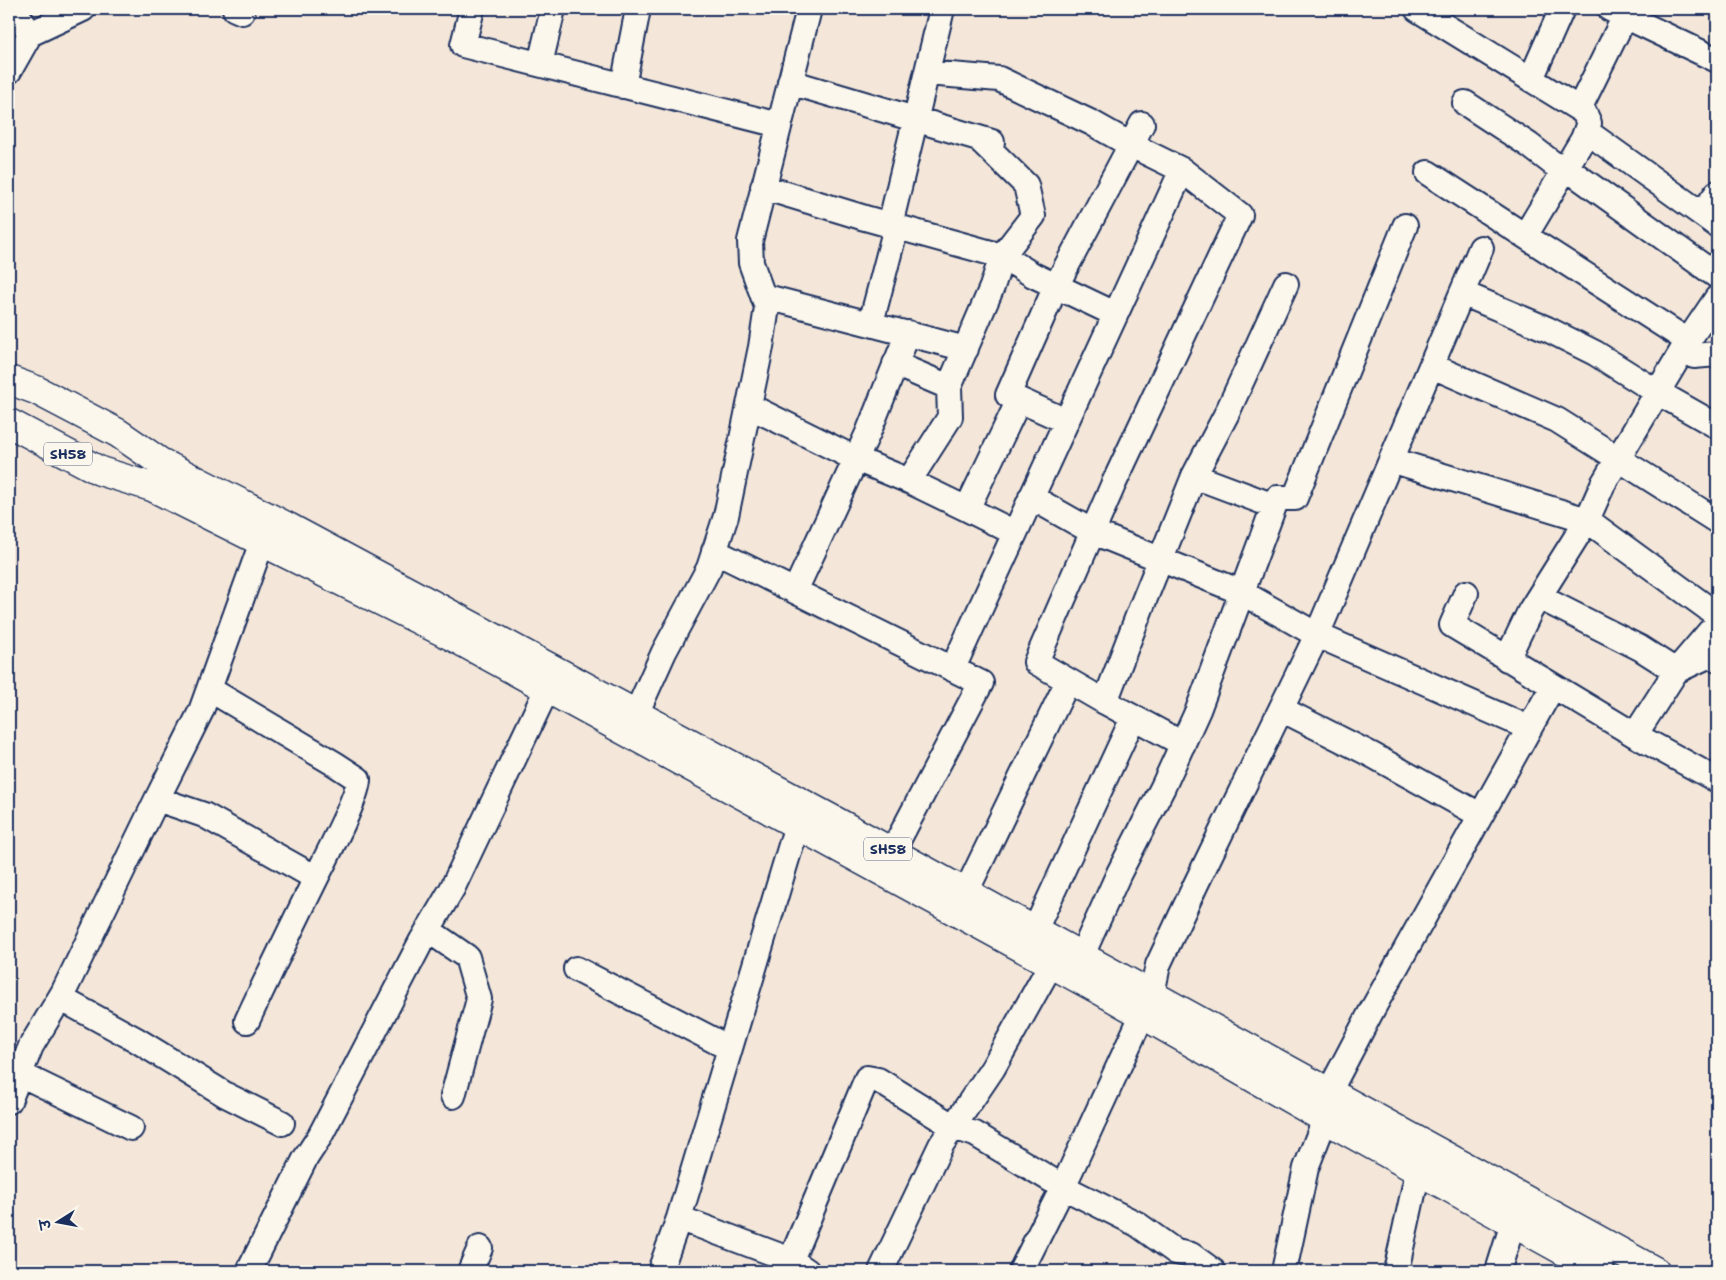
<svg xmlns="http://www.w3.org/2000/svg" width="1726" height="1280" font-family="'Shantell Sans','Playpen Sans Deva',sans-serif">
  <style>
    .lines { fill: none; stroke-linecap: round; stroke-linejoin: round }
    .minor-casing { stroke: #1b2f5e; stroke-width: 28 }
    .major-casing { stroke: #1b2f5e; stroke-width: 31 }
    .minor { stroke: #fbf7ec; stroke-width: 24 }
    .major { stroke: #fbf7ec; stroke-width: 28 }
    .labels { text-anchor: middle; stroke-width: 4; stroke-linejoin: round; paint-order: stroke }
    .shield { fill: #fbf7ec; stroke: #5e6b89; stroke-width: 1 }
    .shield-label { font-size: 14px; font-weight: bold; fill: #1b2f5e }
  </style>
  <rect width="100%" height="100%" fill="#f4e7d9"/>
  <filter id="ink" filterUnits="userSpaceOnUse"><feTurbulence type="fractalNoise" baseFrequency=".02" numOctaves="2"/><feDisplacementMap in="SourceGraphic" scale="10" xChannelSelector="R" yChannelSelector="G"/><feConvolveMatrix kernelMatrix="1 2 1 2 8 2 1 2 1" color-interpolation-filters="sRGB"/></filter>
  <g filter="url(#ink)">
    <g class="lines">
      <!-- minor casing -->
      <g class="minor-casing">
        <path id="minor" d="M14 9 30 34
          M235 9 242 12
          M472 9 463 45 779 125
          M1417 9 1584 112 1589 123 1583 139 1525 236 1688 341 1683 349 1694 356 1717 354
          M1610 9 1717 60
          M540 64 553 9
          M9 71 30 34 83 9
          M927 73 999 79 1092 123 1131 145 1182 170 1240 215 1113 485 1036 662 1105 702 1183 744
          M1531 79 1562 9
          M790 82 992 142
          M623 86 638 9
          M1465 103 1529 145 1564 172
          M1579 109 1625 16
          M1586 131 1717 225
          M1566 168 1717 276
          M1428 173 1525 236
          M763 187 865 218 1002 256 1033 275 1115 314
          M1702 214 1717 193
          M890 225 942 9
          M1462 293 1547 329 1595 353 1657 392 1717 426
          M763 296 966 349
          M871 323 896 227
          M895 364 949 387 992 287 1002 256 1033 216 1026 185 978 138
          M1432 366 1557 420 1717 521
          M749 406 856 459 909 481 967 509
          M1066 421 1008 395 1056 286 1142 124
          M1391 460 1587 520 1717 615
          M1194 476 1274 506
          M909 481 950 417 949 387
          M1031 497 1093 532 1241 592 1317 635 1529 728
          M1015 533 967 509 1019 400
          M714 551 981 683 892 852
          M795 591 868 433 908 333
          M1466 593 1452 625 1635 735 1717 780
          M1551 603 1640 648 1676 671 1712 654 1717 659
          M1507 659 1530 611 1587 520 1603 484 1688 341 1717 298
          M953 668 1182 170
          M209 689 335 764 358 779C360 793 323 864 315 880 292 927 269 974 247 1021
          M1105 702 1141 608 1194 476 1227 413 1286 284
          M1281 709 1372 755 1480 815
          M636 714 664 652 709 568 726 516 761 347 767 307 751 263 750 241 809 9
          M1635 735 1676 671 1717 623
          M157 799 204 815 316 878
          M966 892 1068 681
          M428 930 467 957 479 999 453 1096
          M1035 930 1133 718
          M1082 955 1119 873 1163 787 1198 710 1277 498H1295L1405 226
          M576 969 729 1048
          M60 998 135 1039 226 1095 282 1123
          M20 1074 131 1128
          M1329 1092 1372 1010 1553 686
          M9 1101 31 1046 63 993 157 799 201 711 262 542
          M679 1218 791 1260 807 1271
          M791 1260 867 1078 878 1080 954 1127 975 1134 1063 1187 1137 1224 1176 1252 1191 1255 1213 1271
          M249 1271 305 1159 320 1136 422 940 452 889 555 672
          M470 1271 480 1248
          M660 1271 679 1218 797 825
          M881 1271 941 1145 993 1068 1051 964
          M1021 1271 1063 1187 1152 994 1158 965 1196 884 1317 635 1481 248
          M1284 1271 1306 1168 1325 1119
          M1396 1271 1418 1171 1426 1155
          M1498 1271 1513 1223"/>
      </g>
      <!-- major casing -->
      <g class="major-casing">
        <path id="major" d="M9 380 36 390 118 433 160 462 288 527 828 817 1655 1271
          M9 423 100 471 152 487 453 637 1103 992 1336 1125 1600 1271"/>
      </g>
      <!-- minor -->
      <use href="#minor" class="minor"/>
      <!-- major -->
      <use href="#major" class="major"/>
    </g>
  </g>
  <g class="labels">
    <!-- shield labels -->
    <g class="shield">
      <rect x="44" y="442.5" width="48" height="23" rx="4"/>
      <rect x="864" y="837.5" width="48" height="23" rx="4"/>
    </g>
    <g class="shield-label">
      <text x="68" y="459">SH58</text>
      <text x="888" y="854">SH58</text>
    </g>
  </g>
  <!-- margin -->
  <rect width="1726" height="1280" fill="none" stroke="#fbf7ec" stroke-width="30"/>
  <rect x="15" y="15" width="1696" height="1250" fill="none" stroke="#1b2f5e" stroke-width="2" filter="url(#ink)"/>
  <!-- north arrow -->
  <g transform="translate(58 1222) rotate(259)" stroke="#fbf7ec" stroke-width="4" paint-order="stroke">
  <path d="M0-4L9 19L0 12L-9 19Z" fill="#1b2f5e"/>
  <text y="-8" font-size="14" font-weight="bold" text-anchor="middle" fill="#1b2f5e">उ</text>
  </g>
</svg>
